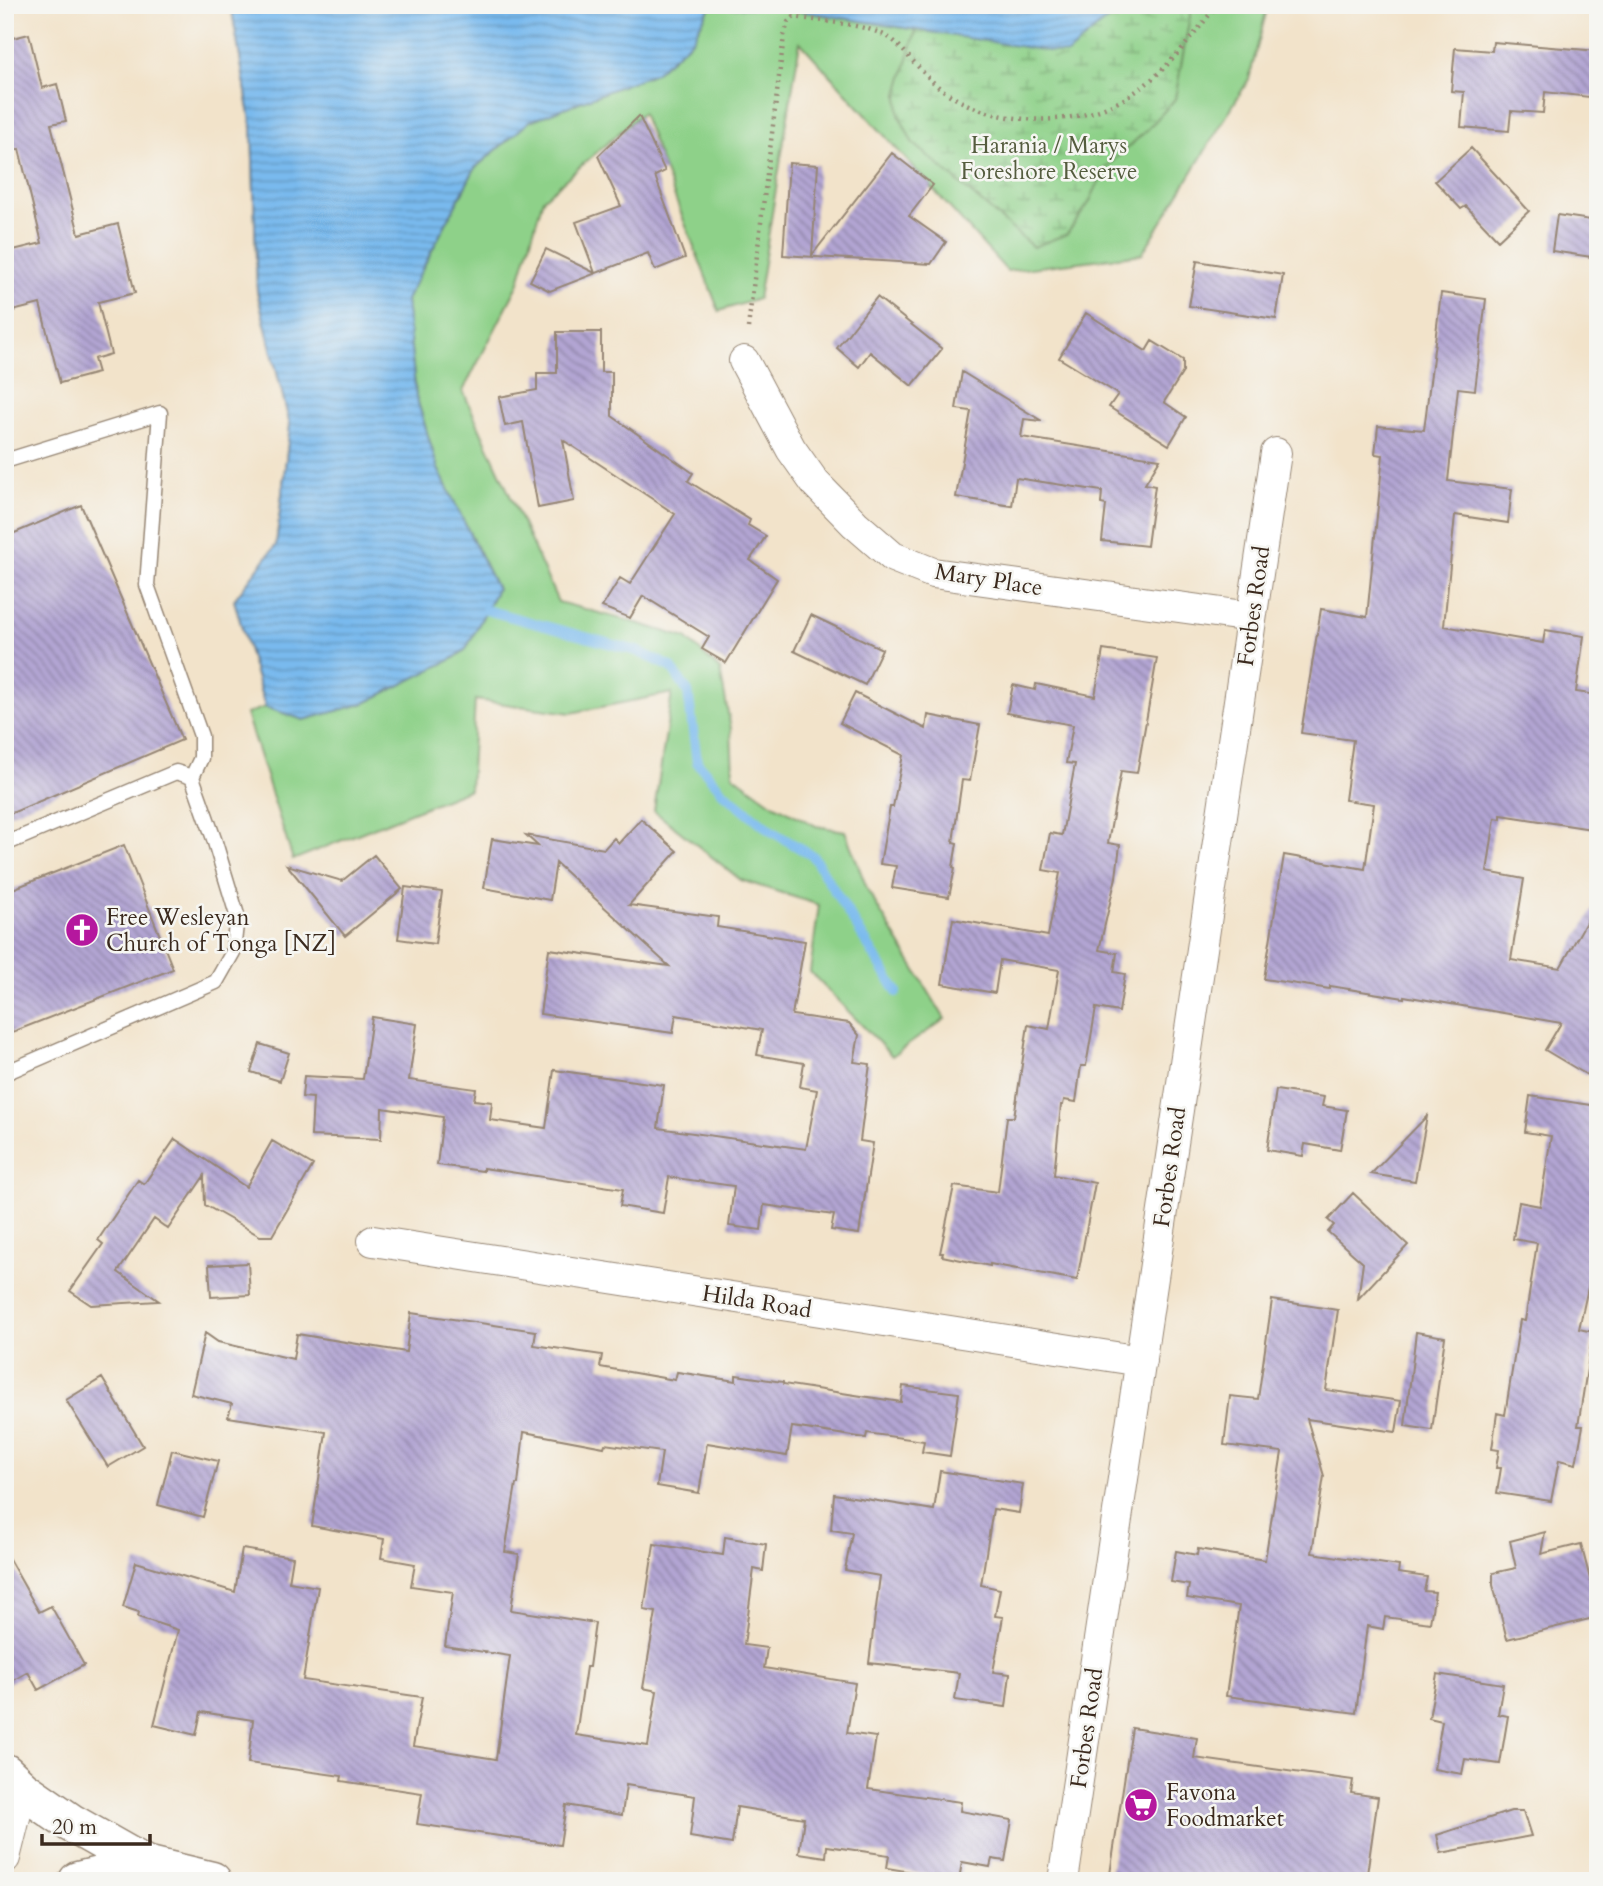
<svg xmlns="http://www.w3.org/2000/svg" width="1603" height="1886" font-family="Cardo,serif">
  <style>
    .green { fill: #8ed189; stroke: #647e54; stroke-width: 2 }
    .wetland { fill: url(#wetland-marsh); stroke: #647e54; stroke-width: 2 }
    .water { fill: url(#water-rules); stroke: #5a7286; stroke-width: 2 }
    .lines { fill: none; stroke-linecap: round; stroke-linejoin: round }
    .stream { stroke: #79baee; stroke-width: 10 }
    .building { fill: url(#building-back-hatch) }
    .service-casing { stroke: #968674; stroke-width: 17 }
    .minor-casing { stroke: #968674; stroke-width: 32 }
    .secondary-casing { stroke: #968674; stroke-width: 41 }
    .path { stroke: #968674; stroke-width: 4.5; stroke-dasharray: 2 5; stroke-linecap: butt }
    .service { stroke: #fff; stroke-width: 14 }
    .minor { stroke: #fff; stroke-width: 30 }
    .secondary { stroke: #fff; stroke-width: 38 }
    .labels { text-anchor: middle; stroke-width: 5; stroke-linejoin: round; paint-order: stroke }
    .park-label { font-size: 23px; fill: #545c3e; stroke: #f6f6f2 }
    .street-label { font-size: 23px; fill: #3b2a1e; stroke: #f6f6f2 }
    .poi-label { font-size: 23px; fill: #3b2a1e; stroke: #f6f6f2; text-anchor: start }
  </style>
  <defs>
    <pattern id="wetland-marsh" width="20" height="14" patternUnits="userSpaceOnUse" patternTransform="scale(1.75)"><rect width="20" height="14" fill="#8ed189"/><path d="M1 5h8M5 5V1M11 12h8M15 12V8" fill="none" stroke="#75aa6f"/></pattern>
    <pattern id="water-rules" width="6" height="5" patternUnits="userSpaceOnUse" patternTransform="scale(1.75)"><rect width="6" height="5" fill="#79baee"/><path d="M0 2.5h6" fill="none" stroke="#6497c0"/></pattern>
    <pattern id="building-back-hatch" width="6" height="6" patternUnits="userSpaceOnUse" patternTransform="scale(1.75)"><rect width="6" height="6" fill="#b2a5d3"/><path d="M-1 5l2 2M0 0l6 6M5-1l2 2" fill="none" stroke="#9287ab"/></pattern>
  </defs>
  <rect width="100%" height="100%" fill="#f6f6f2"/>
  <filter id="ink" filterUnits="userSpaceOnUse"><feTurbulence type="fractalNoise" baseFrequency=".0143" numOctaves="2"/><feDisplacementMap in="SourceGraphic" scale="14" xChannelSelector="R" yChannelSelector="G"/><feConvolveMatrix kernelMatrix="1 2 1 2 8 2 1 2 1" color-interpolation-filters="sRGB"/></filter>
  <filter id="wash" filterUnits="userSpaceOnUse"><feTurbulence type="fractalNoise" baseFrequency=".00686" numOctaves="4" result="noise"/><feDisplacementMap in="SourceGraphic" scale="28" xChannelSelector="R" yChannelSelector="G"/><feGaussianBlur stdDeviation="1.57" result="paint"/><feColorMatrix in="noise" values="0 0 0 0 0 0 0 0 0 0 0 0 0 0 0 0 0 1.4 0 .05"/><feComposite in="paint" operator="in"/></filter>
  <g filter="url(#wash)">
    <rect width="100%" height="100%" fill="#f2e3ca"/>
    <!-- green -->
    <path class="green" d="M1124 5H1268L1249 79 1142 254 1007 271 800 42 758 299 719 311 642 113 543 199 518 285 463 391 558 602 640 624 686 638 720 670 731 729 733 775 773 804 816 826 845 831 868 891 945 1019 892 1056 810 972 819 905 741 880 654 811 672 693 571 713 475 700 470 789 293 860 246 714 265 707 304 720 365 702 454 658 466 649 497 589 438 469 416 396 406 300 475 168 530 121 655 73 692 40 710 7Z"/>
    <!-- wetland -->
    <path class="wetland" d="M231 5H1192L1175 99 1147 130 1105 168 1089 203 1067 234 1033 247 912 142 899 115 898 94 916 30 780 8 710 7 692 40 655 73 530 121 475 168 405 299 416 396 438 469 497 589 466 649 454 658 365 703 304 720 265 707 234 600 276 545 290 425 257 291 252 127Z"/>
    <!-- water -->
    <path class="water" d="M231 5H1124L1067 54 780 8 710 7 692 40 655 73 530 121 475 168 406 300 416 396 438 469 497 589 466 649 454 658 365 703 304 720 265 707 234 600 276 545 290 425 257 291 252 127Z"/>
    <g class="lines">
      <!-- stream -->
      <path class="stream" d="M486 610 637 651 671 667 688 692 697 762 723 792 771 831 813 856 897 992"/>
    </g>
    <g id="blocks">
      <!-- building -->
      <path class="building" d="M29 34 42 88 57 84 66 121 51 124 79 234 118 224 135 293 98 302 111 354 94 359 98 373 60 383 40 304 5 313V252L42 243 19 149 5 152V40Z
        M1493 42 1598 51V98L1545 92 1543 113 1511 111 1509 131 1461 127 1464 92 1451 91 1455 48 1492 51Z
        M639 116 665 171 655 176 685 258 655 270 648 253 550 291 530 281 546 249 595 273 576 222 621 206 598 156Z
        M1471 148 1529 211 1498 240 1466 206 1461 209 1435 181Z
        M892 153 933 185 909 216 946 242 931 264 783 255 789 163 818 165 812 255Z
        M1557 215 1598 221V258L1552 251Z
        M1197 261 1283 275 1276 319 1189 306Z
        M1441 293 1486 299 1475 390 1458 388 1448 481 1512 489 1508 523 1455 515 1444 626 1543 643 1545 630 1584 636 1576 692 1598 695V830L1501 815V819L1495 818 1487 872 1524 879 1511 960 1560 968 1598 901V1057L1587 1075 1545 1050 1561 1023 1404 996V998L1330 986V989L1264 979 1284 855 1365 869 1374 804 1345 800 1353 740 1301 733 1321 609 1367 617 1383 455 1375 454 1378 426 1424 430Z
        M877 297 942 349 912 386 870 352 859 367 837 348Z
        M1086 313 1146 351 1152 341 1183 360V372L1164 402 1186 417 1169 445 1109 407 1118 394 1059 358Z
        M557 332H601V372H612V416L693 473 688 481 750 520 748 525 766 536 750 560 777 579 726 663 702 649 709 637 643 596 630 618 602 607 620 578 630 584 675 514 563 440 574 501 538 508 523 422 505 426 499 397 537 390V373H557Z
        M962 372 1042 421 1024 419 1021 437 1160 459 1145 484 1155 486 1147 546 1102 541 1106 505 1101 504 1102 491 1016 478 1012 506 956 497 971 411 956 409Z
        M81 505 182 740 5 816V537Z
        M811 615 882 649 865 685 794 651Z
        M1103 650 1157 658 1137 773 1121 771 1108 843 1120 845 1116 877 1099 950 1117 953 1114 972 1125 974 1119 1012 1096 1008 1086 1066H1081L1076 1102 1064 1100 1063 1105H1061L1054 1175 1095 1183 1077 1280 990 1264V1266L942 1256 943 1253H940L954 1186 998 1192 1007 1117H1014L1028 1025 1049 1029 1059 970 1000 960 995 993 942 984 953 919 1048 936 1060 873 1043 870 1050 833 1062 835 1075 764 1066 763 1073 725 1007 713 1013 685 1035 690 1036 684 1095 696Z
        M855 693 926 729 928 715 980 725 970 781 962 780 953 842 957 843 953 867 955 868 949 897 892 888 896 866 880 864 890 807H893L903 755 840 723Z
        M641 819 677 851 629 905 718 917 717 927 805 941 792 1015 849 1023 859 1035 854 1062 870 1064 860 1141 873 1143 859 1234 831 1230 834 1215 764 1205 761 1230 729 1226 734 1186 669 1177 663 1213 620 1206 623 1189 483 1168V1171L437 1165 443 1117 382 1108 381 1139 311 1136 313 1098 302 1097 304 1076 363 1079 372 1017 417 1024 409 1080 476 1089 474 1100 492 1102 490 1120 546 1128 554 1070 664 1085 658 1128 806 1149 817 1090 800 1087 804 1063 757 1055 762 1030 676 1015 673 1033 540 1014 549 949 669 966 556 863 550 900 484 888 492 839 538 846 526 835 604 849 614 838 619 843Z
        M124 845 173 969 5 1035V892Z
        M374 855 402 889 345 936 287 865 342 881Z
        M405 887 442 892 435 944 398 939Z
        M260 1044 289 1053 280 1081 251 1072Z
        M1276 1090 1324 1097 1322 1106 1347 1110 1340 1150 1305 1144 1303 1156 1267 1150Z
        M1530 1096 1598 1106V1260H1594L1579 1329 1593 1332 1578 1426H1583L1576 1464 1559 1460 1551 1501 1497 1493 1501 1468H1496L1499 1450 1492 1449 1497 1413 1505 1415 1520 1320 1525 1321 1537 1243 1513 1239 1519 1202 1540 1206 1551 1136 1525 1132Z
        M1427 1116 1415 1181 1371 1174Z
        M175 1139 246 1187 272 1141 313 1165 272 1236H260L205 1205 204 1176 168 1229 154 1219 118 1272 159 1301 91 1305 70 1291 103 1244 98 1240 138 1180 144 1184Z
        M1353 1193 1408 1245 1358 1299 1363 1263 1328 1232 1334 1225 1328 1220Z
        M248 1263 250 1295 211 1297 209 1265Z
        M1272 1300 1338 1310 1326 1390 1401 1401 1396 1432 1307 1419 1324 1476 1312 1553 1399 1566 1398 1573 1427 1577 1424 1591 1435 1592 1430 1623 1385 1617 1383 1629 1367 1626 1356 1713 1226 1696 1239 1606 1187 1598 1189 1585 1171 1582 1176 1551 1197 1555 1198 1549 1265 1560 1282 1452 1224 1445 1230 1396 1258 1399Z
        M411 1313 536 1331 534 1345 602 1355 600 1367 675 1380 677 1372 736 1381V1375L783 1382V1384L901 1402 903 1386 959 1393 950 1456 922 1452 924 1441 867 1433 866 1438 792 1427 787 1456 707 1443 699 1493 657 1486 662 1452 605 1444 604 1447 524 1432 518 1484H516L505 1552 519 1554 511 1610 595 1623 589 1667H586L576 1735 648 1746 657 1691 643 1688 656 1612 644 1610 654 1544 723 1555 725 1537 766 1544 763 1571 754 1569 744 1645 767 1648 764 1668 855 1683 847 1733 876 1737 868 1789 961 1802 960 1811 1012 1820 1005 1861 992 1859 990 1867 962 1862 959 1880 887 1868 889 1855 827 1846 826 1857 799 1853 804 1818 737 1807 732 1844 690 1837 695 1796 626 1785 622 1815 566 1805 560 1845 417 1824 422 1793 341 1781 342 1776 248 1763 253 1720 201 1712 196 1735 154 1725 178 1630 138 1617 139 1612 123 1607 136 1562 235 1592 242 1549 293 1557 289 1582 318 1587 303 1680 422 1697 413 1746 496 1759 510 1656 445 1646 453 1592 411 1586 415 1564 381 1558 384 1539 312 1526 326 1432 228 1417 232 1404 191 1394 205 1333 218 1342 293 1359 297 1334 406 1352Z
        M1416 1332 1445 1337 1432 1430 1405 1426Z
        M102 1378 143 1446 108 1467 66 1400Z
        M172 1450 218 1461 203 1517 158 1505Z
        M940 1471 1023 1484 1019 1513 993 1509 981 1585 1000 1589 995 1616 1003 1617 993 1672 1010 1674 1006 1707 955 1700 959 1673 869 1663 880 1576 845 1570 852 1533 831 1530 834 1494 934 1510Z
        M1545 1532 1541 1554 1581 1544 1598 1610V1617L1507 1639 1493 1585V1573L1516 1568 1510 1541Z
        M5 1552 39 1612 51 1606 84 1665 38 1690 28 1672 5 1685Z
        M1437 1674 1503 1684 1498 1714 1508 1716 1500 1764 1465 1759 1462 1774 1434 1769 1442 1721 1429 1718Z
        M1132 1728 1197 1738 1194 1758 1353 1780 1351 1793 1378 1797 1366 1881H1109Z
        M1511 1811H1523L1531 1836 1441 1853 1437 1835Z"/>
    </g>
  </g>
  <g filter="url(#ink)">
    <use href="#blocks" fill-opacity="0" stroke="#968674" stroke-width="2"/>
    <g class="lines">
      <!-- service casing -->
      <g class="service-casing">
        <path id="service" d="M5 461 160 413 147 585 201 736V758L192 777
          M5 844 176 772 192 777 214 839 237 915 233 952 216 982 5 1073"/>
      </g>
      <!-- minor casing -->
      <g class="minor-casing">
        <path id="minor" d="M744 361 791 449 815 483 855 524 893 557 933 573 1251 617
          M373 1241 1141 1361
          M5 1858 22 1789
          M1063 1881 1276 453"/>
      </g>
      <!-- secondary casing -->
      <g class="secondary-casing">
        <path id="secondary" d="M5 1773 22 1789 71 1823 145 1865 212 1881
          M78 1881 145 1865"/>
      </g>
      <!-- path -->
      <path class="path" d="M748 328 784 36 788 22 794 17C823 22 863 23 888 37 896 41 904 52 911 59 923 72 934 85 950 95 1001 128 1081 128 1132 94 1166 72 1192 37 1217 5"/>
      <!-- service -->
      <use href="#service" class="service"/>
      <!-- minor -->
      <use href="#minor" class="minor"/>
      <!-- secondary -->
      <use href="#secondary" class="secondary"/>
    </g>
  </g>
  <!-- icons -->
  <defs>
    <g id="church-disc" transform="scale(1.75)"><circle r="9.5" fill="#b5179e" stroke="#f6f6f2"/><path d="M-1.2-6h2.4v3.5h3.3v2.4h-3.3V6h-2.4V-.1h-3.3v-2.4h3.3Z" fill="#fff"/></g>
    <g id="supermarket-disc" transform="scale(1.75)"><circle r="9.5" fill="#b5179e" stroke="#f6f6f2"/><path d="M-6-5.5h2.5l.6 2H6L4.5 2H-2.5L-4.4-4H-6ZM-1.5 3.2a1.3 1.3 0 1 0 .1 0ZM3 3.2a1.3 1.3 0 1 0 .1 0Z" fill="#fff"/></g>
  </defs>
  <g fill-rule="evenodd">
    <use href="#church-disc" x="82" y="930"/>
    <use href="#supermarket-disc" x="1141" y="1805"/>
  </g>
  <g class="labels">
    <!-- park labels -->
    <g class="park-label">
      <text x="1049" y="153">Harania / Marys<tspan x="1049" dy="26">Foreshore Reserve</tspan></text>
    </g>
    <!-- street labels -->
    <g class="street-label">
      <text transform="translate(989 579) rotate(9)" y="8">Mary Place</text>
      <text transform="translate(1253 606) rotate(-82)" y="8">Forbes Road</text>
      <text transform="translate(1169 1167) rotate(-82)" y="8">Forbes Road</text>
      <text transform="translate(757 1301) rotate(9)" y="8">Hilda Road</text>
      <text transform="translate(1086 1728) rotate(-82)" y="8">Forbes Road</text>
    </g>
    <!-- poi labels -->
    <g class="poi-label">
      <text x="106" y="925">Free Wesleyan<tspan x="106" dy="26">Church of Tonga [NZ]</tspan></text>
      <text x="1166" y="1800">Favona<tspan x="1166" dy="26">Foodmarket</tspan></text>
    </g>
  </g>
  <!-- margin -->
  <rect width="1603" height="1886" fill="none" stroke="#f6f6f2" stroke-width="28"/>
  <!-- scale -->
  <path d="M42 1834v10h108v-10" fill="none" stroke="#3b2a1e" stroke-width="3.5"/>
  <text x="52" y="1834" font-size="21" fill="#3b2a1e" stroke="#f6f6f2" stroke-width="5" paint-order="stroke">20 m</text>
</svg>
